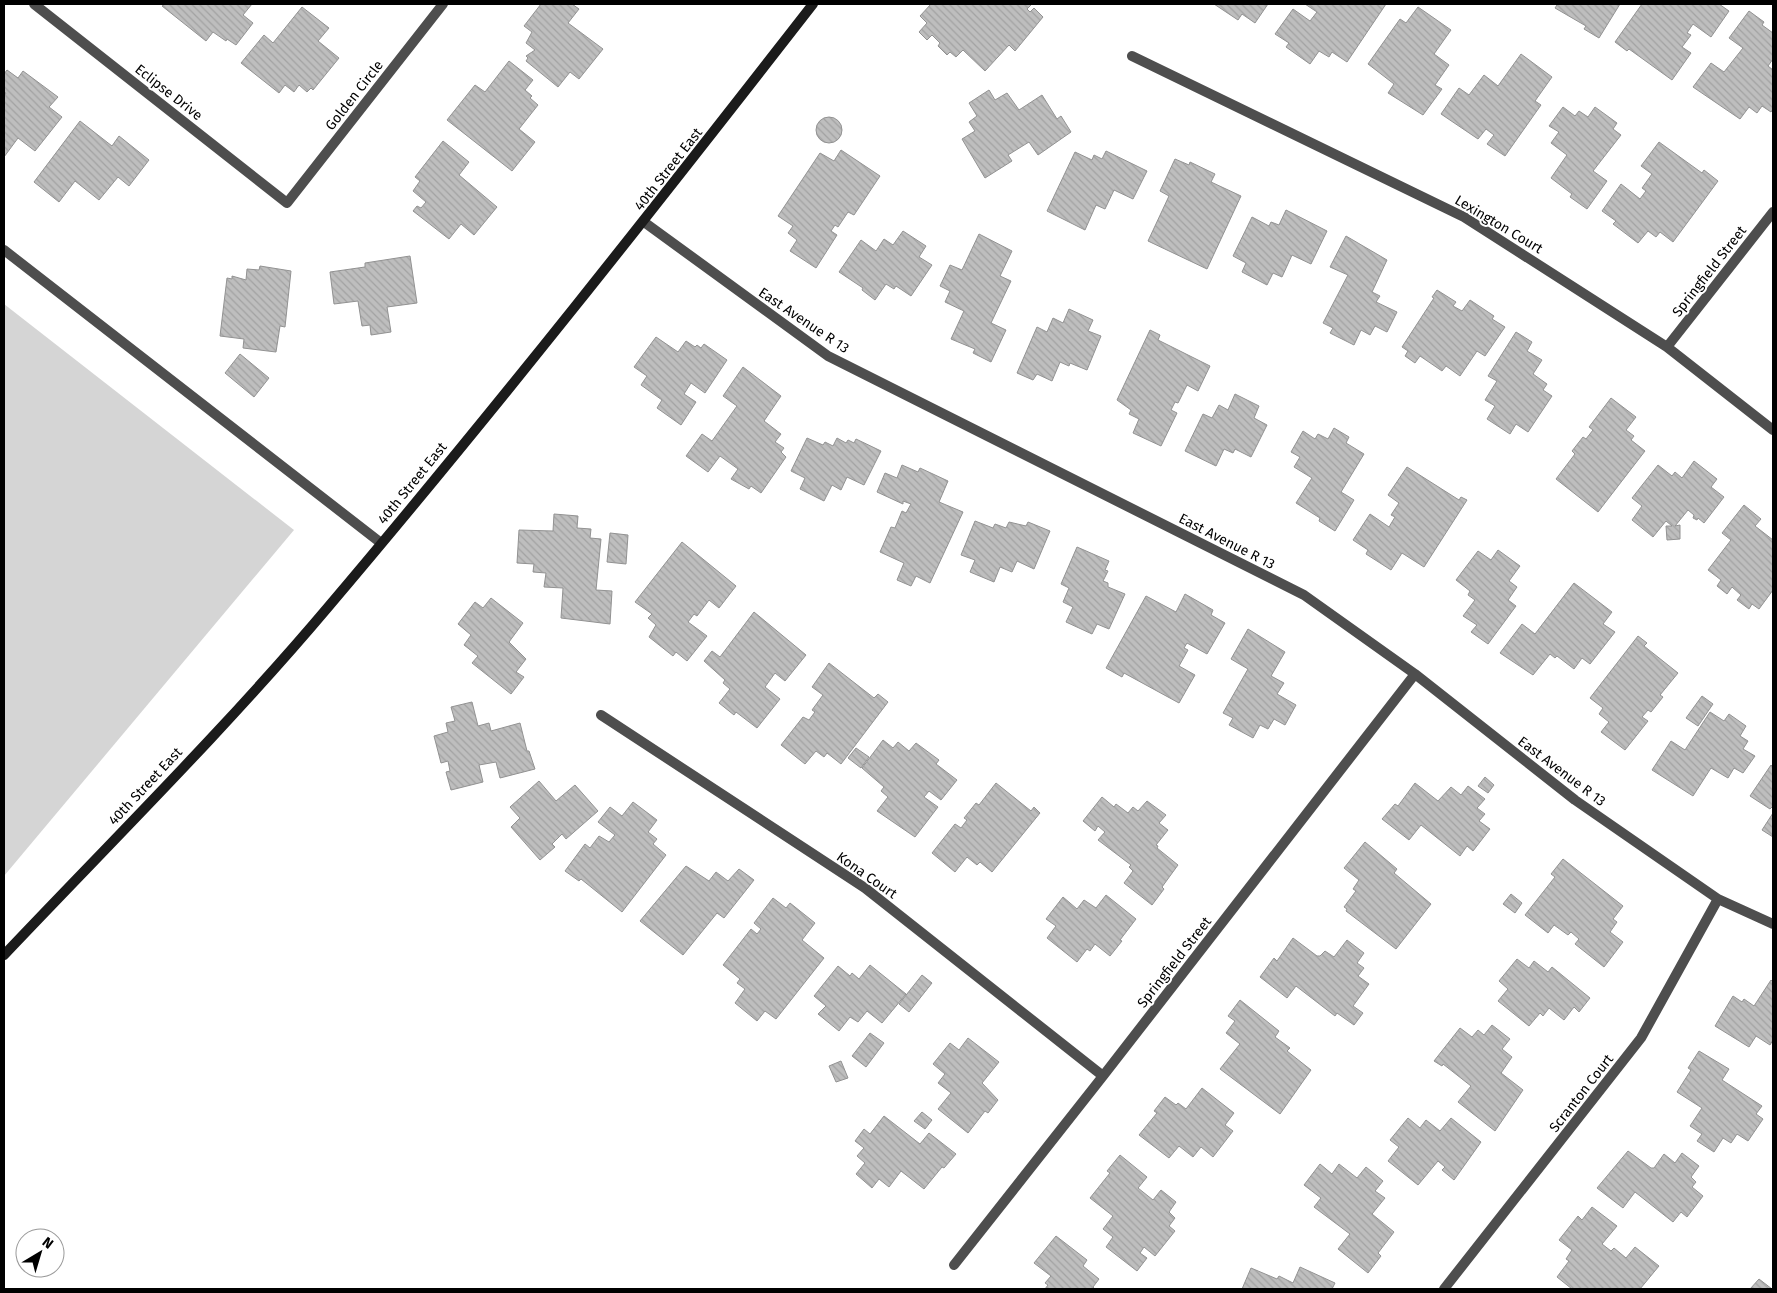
<svg xmlns="http://www.w3.org/2000/svg" width="1777" height="1293" font-family="'Fira Sans',sans-serif">
  <style>
    .grass { fill: #d5d5d5 }
    .building { fill: url(#building-back-hatch); stroke: #929292 }
    .lines { fill: none; stroke-linecap: round; stroke-linejoin: round }
    .lane { stroke: #4e4e4e; stroke-width: 10 }
    .street { stroke: #4e4e4e; stroke-width: 10 }
    .secondary { stroke: #1b1b1b; stroke-width: 10 }
    .labels { text-anchor: middle; stroke-width: 4; stroke-linejoin: round; paint-order: stroke }
    .street-label { font-size: 14px; fill: #000; stroke: #fff }
  </style>
  <defs>
    <pattern id="building-back-hatch" width="6" height="6" patternUnits="userSpaceOnUse" patternTransform="scale(1.25)"><rect width="6" height="6" fill="#bebebe"/><path d="M-1 5l2 2M0 0l6 6M5-1l2 2" fill="none" stroke="#a2a2a2"/></pattern>
  </defs>
  <rect width="100%" height="100%" fill="#fff"/>
  <!-- grass -->
  <path class="grass" d="M4 304 294 530 4 876Z"/>
  <!-- building -->
  <path class="building" d="M165 4H252L243 15 253 23 236 45 227 39 226 41 213 32 206 41 162 6Z
    M541 4H572L579 9 568 23 603 49 579 79 570 72 558 87 526 61 528 58 526 56 535 50 526 43 532 32 524 26Z
    M931 4H1029L1031 5 1027 9 1030 12 1034 8 1043 17 1015 51 1009 45 985 71 963 50 956 57 950 52 947 55 938 46 940 43 932 35 927 40 919 32 927 23 920 16Z
    M1214 4H1268L1255 23 1242 14 1238 20Z
    M1305 4H1386L1347 62 1332 52 1329 57 1319 51 1310 64 1286 47 1289 43 1275 34 1293 9 1310 21 1317 12Z
    M1554 4H1620L1599 38 1584 29 1586 26 1555 8 1557 5Z
    M1642 4H1719L1729 11 1711 37 1693 24 1687 33 1691 35 1682 47 1691 53 1672 80 1629 49 1627 51 1615 42Z
    M302 7 329 28 318 41 339 58 313 90 311 88 307 92 299 85 294 92 285 85 279 93 241 63 264 35 273 43Z
    M1418 7 1451 30 1434 54 1449 65 1435 85 1442 89 1423 115 1388 93 1394 84 1368 64 1400 19 1406 23Z
    M1749 11 1764 22 1762 25 1773 33V59L1768 66 1773 70V109L1771 112 1762 106 1757 113 1749 107 1740 119 1693 87 1711 63 1724 72 1743 48 1729 38Z
    M1521 54 1552 77 1535 101 1541 105 1505 156 1487 144 1494 135 1486 129 1478 139 1441 114 1459 88 1469 95 1484 75 1498 86Z
    M509 61 533 80 525 90 532 96 530 98 538 105 519 129 535 142 512 171 447 120 475 85 485 92Z
    M7 70 18 78 23 71 58 97 49 107 62 117 35 151 18 138 4 157V96L6 93 4 92V74Z
    M989 90 995 100 1007 93 1019 110 1042 95 1057 119 1061 116 1071 132 1038 155 1029 142 1008 155 1012 161 985 178 962 139 975 131 969 122 977 116 969 103Z
    M1563 107 1575 116 1579 111 1588 117 1595 107 1617 123 1613 129 1621 135 1593 171 1607 181 1587 209 1570 197 1572 194 1551 178 1567 155 1551 143 1559 132 1549 126Z
    M816 130a13 13 0 1 1 26 0a13 13 0 1 1-26 0Z
    M80 121 112 146 119 136 149 160 129 186 118 177 99 200 75 181 59 202 34 182Z
    M443 141 469 162 459 175 497 207 474 235 461 224 449 239 413 211 417 206 421 208 426 202 413 191 420 181 415 177Z
    M1659 142 1702 173 1704 170 1718 181 1673 242 1660 232 1656 237 1648 231 1638 243 1613 224 1616 221 1602 211 1621 184 1640 199 1646 191 1642 188 1652 174 1641 166Z
    M841 150 880 176 854 215 848 212 838 227 835 225 831 231 837 235 816 268 790 251 797 240 788 233 793 226 778 216 820 153 834 161Z
    M1106 151 1147 171 1133 199 1114 190 1105 209 1096 205 1085 230 1047 211 1075 152 1092 160 1094 155 1102 159Z
    M1175 159 1189 165 1190 162 1215 174 1211 182 1241 196 1207 269 1148 241 1169 196 1160 191Z
    M1286 210 1327 231 1311 264 1292 255 1282 277 1273 273 1267 285 1242 272 1246 263 1233 256 1252 217 1269 226 1271 222 1279 225Z
    M903 231 926 246 919 257 932 265 911 296 896 286 894 289 886 284 875 300 862 290 863 288 839 272 861 240 876 251 884 239 893 245Z
    M979 234 1012 251 1000 276 1011 281 991 323 1006 330 991 362 973 353 975 349 951 339 964 311 945 302 950 291 940 286 950 265 962 270Z
    M1346 236 1387 260 1372 292 1380 296 1376 302 1397 312 1387 332 1375 326 1370 335 1361 330 1354 345 1330 333 1333 328 1323 323 1348 275 1330 267Z
    M410 256 417 303 387 307 391 332 371 335 370 325 362 326 358 301 334 304 330 272 365 267V263Z
    M260 266 291 271 285 327 280 326 276 352 243 348 244 339 220 336 227 278 232 279V276L246 280 247 269 259 270Z
    M1437 290 1456 302 1453 306 1462 311 1470 300 1494 316 1492 319 1505 327 1485 356 1477 351 1460 376 1446 366 1442 371 1420 356 1415 363 1405 356 1408 351 1402 347 1434 298 1432 297Z
    M1069 309 1093 320 1088 331 1101 336 1087 370 1070 363 1069 366 1060 362 1052 381 1037 374 1033 380 1017 373 1037 327 1047 332 1053 318 1063 323Z
    M1150 330 1160 335 1158 340 1210 366 1198 391 1187 385 1178 403 1175 402 1171 410 1177 413 1161 446 1133 433 1139 419 1129 414 1131 410 1117 400Z
    M1516 332 1532 342 1527 351 1542 360 1533 374 1547 384 1543 390 1552 396 1528 432 1516 424 1510 434 1487 419 1495 406 1485 400 1497 381 1488 376Z
    M656 337 678 352 686 341 695 347 697 345 701 348 704 344 727 360 705 393 691 383 684 394 696 402 681 425 657 408 662 400 641 385 647 376 634 367Z
    M240 354 269 378 254 397 225 373Z
    M743 367 781 396 764 421 781 434 775 442 784 448 781 452 786 457 761 493 751 486 749 489 731 479 738 469 720 456 708 472 686 456 702 434 712 441 737 406 723 396Z
    M1235 394 1259 406 1254 418 1267 425 1251 457 1235 449 1233 453 1224 449 1216 466 1185 451 1203 414 1212 418 1219 405 1228 410Z
    M1611 398 1636 417 1626 430 1634 436 1631 440 1645 451 1598 512 1556 479 1575 454 1572 451 1583 437 1586 439 1593 430 1589 427Z
    M1334 428 1349 437 1346 443 1364 454 1341 492 1354 500 1335 531 1319 521 1320 518 1296 503 1312 478 1294 467 1300 457 1291 452 1303 431 1315 439 1318 434 1328 439Z
    M807 438 823 445 825 442 833 446 837 438 846 443 848 440 854 443 856 439 881 451 864 485 847 477 841 490 832 485 824 501 800 489 805 478 791 471Z
    M1694 461 1717 479 1711 487 1724 497 1704 523 1698 518 1697 520 1693 518 1694 515 1688 510 1675 526 1680 525V539L1667 540 1666 526H1672L1666 521 1653 537 1632 520 1642 506 1632 498 1658 465 1672 476 1675 472 1682 478Z
    M902 465 918 472 920 468 948 481 939 502 963 512 930 583 916 576 911 586 897 580 904 563 880 552 891 527 895 528 902 511 906 513 911 504 903 501V504L877 492 885 473 897 478Z
    M1407 467 1459 500 1461 497 1467 500 1424 567 1402 553 1391 570 1366 554 1368 550 1353 540 1370 514 1389 527 1395 517 1391 515 1399 503 1388 495Z
    M1744 505 1761 519 1755 526 1773 540V590L1759 609 1752 604 1749 609 1737 600 1741 595 1732 587 1727 594 1717 586 1721 580 1708 570 1731 540 1722 533Z
    M554 514 578 516 577 528 591 529 590 538 601 539 596 590 612 591 610 624 561 618 563 588 544 587 546 573 533 572 534 564 517 563 519 530 553 531Z
    M975 521 993 528 995 524 1006 528 1009 522 1026 526 1028 522 1050 531 1034 569 1017 561 1012 572 1000 567 994 582 970 572 975 560 961 555Z
    M610 533 628 535 626 564 607 562Z
    M682 542 736 586 719 608 709 600 697 616 694 614 688 622 707 636 687 661 676 652 673 656 649 637 656 625 648 618 652 614 635 602Z
    M1077 547 1109 561 1105 570 1108 571 1103 581 1108 583V587L1125 594 1109 629 1097 624 1092 634 1066 622 1073 607 1063 602 1069 588 1061 584Z
    M1498 550 1520 566 1509 581 1517 587 1508 600 1516 606 1488 644 1471 632 1477 625 1463 616 1475 600 1468 595 1470 591 1456 580 1478 551 1491 560Z
    M1574 583 1612 612 1603 624 1615 632 1590 664 1582 658 1574 669 1557 656 1555 658 1550 654 1533 675 1500 653 1522 624 1535 634Z
    M1185 594 1213 610 1211 615 1225 623 1207 654 1187 643 1184 648 1188 650 1179 666 1195 675 1179 703 1124 673 1122 677 1106 668 1146 596 1176 612Z
    M491 598 523 623 509 642 526 659 516 672 524 677 511 694 472 663 478 656 464 645 471 635 458 624 475 602 483 608Z
    M754 612 806 655 785 681 775 673 765 687 780 699 757 728 736 712 734 715 719 703 730 689 723 683 725 680 704 661 712 651 720 657Z
    M1248 629 1285 652 1271 676 1284 683 1277 694 1296 705 1285 725 1274 719 1268 729 1260 725 1253 738 1229 725 1233 718 1223 713 1248 669 1231 659Z
    M1638 636 1647 643 1644 646 1678 673 1660 695 1663 697 1651 712 1648 710 1642 717 1648 721 1625 750 1601 732 1609 722 1599 714 1603 708 1590 698Z
    M829 663 874 698 878 694 888 702 841 764 827 753 824 757 816 751 805 764 781 745 803 717 809 720 815 712 812 710 823 695 812 687Z
    M1702 696 1713 704 1698 726 1686 718Z
    M472 702 478 726 489 723 491 731 520 723 527 751H529L535 769 500 778 496 762 479 765 483 782 451 790 446 772 450 771 448 761 441 763 434 736 448 732 446 723 455 721 451 707Z
    M1710 712 1724 721 1729 714 1746 726 1740 736 1748 741 1743 749 1755 756 1743 773 1734 768 1728 778 1711 768 1693 796 1652 770 1671 741 1685 750Z
    M883 740 893 748 898 742 909 751 916 743 939 760 936 764 957 780 941 800 929 791 924 797 938 807 915 837 877 811 888 797 881 791 884 787 862 768Z
    M856 748 869 757 861 768 848 758Z
    M1771 765 1773 767V806L1770 809 1750 796Z
    M1485 777 1494 785 1488 793 1478 786Z
    M539 781 556 801 575 785 598 811 566 839 562 834 552 844 555 847 540 860 511 827 520 818 510 807Z
    M996 783 1031 811 1034 807 1040 813 992 872 980 862 977 865 967 857 955 872 932 853 955 824 961 828 967 820 964 818 976 803 979 805Z
    M1415 783 1438 801 1451 787 1461 795 1468 786 1485 799 1477 808 1485 814 1479 821 1490 829 1473 851 1467 846 1460 856 1421 825 1409 840 1382 819 1395 804 1398 806Z
    M1102 797 1114 807 1116 804 1128 813 1133 807 1138 811 1147 801 1166 815 1159 823 1168 830 1156 845 1158 846 1157 848 1178 865 1162 887 1164 889 1152 905 1124 883 1133 871 1129 867 1131 865 1098 840 1105 832 1098 826 1095 831 1083 821Z
    M633 802 657 820 648 832 657 839 653 844 666 855 622 912 581 879 579 881 565 871 585 844 590 848 599 836 609 842 615 835 598 822 610 807 622 816Z
    M1773 813V837L1762 830Z
    M1365 842 1397 869 1394 873 1431 904 1396 949 1346 911 1347 909 1344 907 1356 891 1353 889 1359 880 1344 868Z
    M1563 859 1623 906 1613 919 1617 922 1610 932 1623 942 1604 967 1575 944 1579 939 1571 932 1568 935 1554 925 1548 933 1525 915 1555 877 1551 874Z
    M686 866 709 881 716 872 728 881 739 869 754 880 724 918 717 913 683 955 640 921Z
    M1511 894 1522 903 1515 913 1503 904Z
    M1106 895 1136 919 1120 940 1122 941 1110 956 1095 944 1090 951 1087 949 1077 962 1047 938 1056 926 1046 919 1063 897 1077 909 1084 900 1096 908Z
    M773 898 786 908 790 903 815 923 802 940 824 958 776 1019 765 1011 757 1021 735 1003 745 989 737 983 740 979 723 965 751 929 757 934 761 929 754 923Z
    M1293 938 1317 956H1320L1325 951 1334 957 1347 940 1364 953 1357 963 1364 968 1358 976 1369 984 1353 1006 1363 1013 1354 1025 1337 1013 1335 1016 1296 986 1287 998 1260 977 1274 958 1277 961Z
    M1517 959 1529 968 1534 961 1548 972 1552 967 1590 998 1579 1012 1574 1007 1564 1020 1549 1008 1543 1016 1540 1013 1529 1026 1498 1001 1508 989 1499 981Z
    M870 965 906 994 882 1023 867 1011 858 1022 850 1017 839 1031 818 1014 826 1006 814 996 838 966 850 976 852 973 859 979Z
    M922 975 932 983 909 1012 899 1004Z
    M1771 980 1773 982V1040L1770 1045 1756 1036 1749 1047 1715 1026 1733 996 1742 1002 1744 999 1754 1006Z
    M1240 1000 1279 1031 1275 1037 1290 1048 1287 1051 1311 1070 1280 1114 1220 1069 1240 1044 1226 1033 1235 1021 1228 1016Z
    M1492 1025 1510 1039 1502 1049 1512 1057 1501 1073 1523 1090 1495 1131 1458 1102 1471 1086 1443 1064 1442 1066 1434 1061 1460 1028 1472 1037 1478 1030 1484 1035Z
    M870 1033 884 1043 866 1067 852 1056Z
    M968 1038 999 1062 982 1083 998 1100 988 1113 985 1111 968 1133 938 1109 951 1093 938 1083 945 1074 933 1064 950 1043 959 1050Z
    M1699 1051 1729 1069 1722 1080 1762 1106 1756 1114 1763 1119 1748 1141 1737 1134 1731 1143 1723 1138 1714 1152 1697 1141 1702 1134 1690 1126 1702 1108 1677 1092 1691 1070 1688 1068Z
    M841 1061 848 1078 836 1082 829 1066Z
    M1202 1088 1234 1113 1225 1125 1233 1131 1213 1157 1201 1147 1193 1157 1179 1146 1169 1158 1139 1135 1157 1113 1154 1111 1165 1097 1176 1105 1178 1103 1186 1109Z
    M922 1112 932 1120 925 1129 914 1121Z
    M884 1116 920 1144 929 1133 956 1154 944 1168 942 1167 924 1189 901 1171 889 1187 879 1179 872 1188 856 1174 865 1163 857 1156 864 1148 855 1141 864 1129 870 1134Z
    M1408 1118 1420 1128 1426 1120 1440 1131 1451 1118 1481 1142 1454 1180 1442 1170 1445 1167 1438 1161 1418 1185 1388 1161 1399 1147 1390 1140Z
    M1628 1151 1651 1168H1654L1664 1154 1675 1163 1682 1153 1699 1166 1691 1177 1696 1182 1692 1187 1703 1196 1687 1217 1681 1212 1673 1222 1635 1192 1623 1208 1597 1188Z
    M1120 1155 1147 1177 1138 1188 1153 1200 1161 1190 1176 1202 1169 1212 1175 1218 1169 1226 1175 1231 1155 1256 1144 1247 1140 1253 1147 1258 1137 1271 1106 1247 1113 1237 1103 1229 1113 1216 1090 1198 1110 1173 1107 1171Z
    M1320 1164 1332 1174 1339 1164 1357 1178 1366 1167 1383 1181 1375 1191 1385 1198 1372 1214 1394 1232 1378 1253 1381 1256 1368 1273 1338 1249 1350 1234 1314 1207 1321 1198 1304 1185Z
    M1592 1207 1617 1226 1602 1244 1611 1251 1614 1248 1626 1258 1635 1247 1659 1266 1640 1289H1572L1557 1277 1569 1261 1566 1259 1572 1250 1559 1240 1578 1216 1582 1220Z
    M1056 1236 1087 1260 1083 1266 1099 1279 1093 1287 1095 1289H1045L1048 1285 1045 1283 1051 1276 1034 1263Z
    M1300 1267 1335 1283 1332 1289H1242L1251 1268 1277 1279 1279 1276 1293 1283Z
    M1759 1279 1772 1289H1750Z"/>
  <g class="lines">
    <!-- lane -->
    <path class="lane" d="M4 250 381 543"/>
    <!-- street -->
    <path class="street" d="M34 4 287 203 443 4
      M1132 56 1464 217 1667 347 1773 430
      M644 222 828 356 1304 595 1415 674 1575 800 1718 899 1773 924
      M1667 347 1773 212
      M601 715 865 888 1103 1076
      M954 1265 1103 1076 1415 674
      M1444 1289 1641 1038 1718 899"/>
    <!-- secondary -->
    <path class="secondary" d="M4 955C113 840 227 727 329 606 496 409 655 207 813 4"/>
  </g>
  <g class="labels">
    <!-- street labels -->
    <g class="street-label">
      <text transform="translate(169 92) rotate(38)" y="5">Eclipse Drive</text>
      <text transform="translate(354 95) rotate(-52)" y="5">Golden Circle</text>
      <text transform="translate(668 169) rotate(-52)" y="5">40th Street East</text>
      <text transform="translate(1499 224) rotate(31)" y="5">Lexington Court</text>
      <text transform="translate(1709 271) rotate(-52)" y="5">Springfield Street</text>
      <text transform="translate(804 320) rotate(34)" y="5">East Avenue R 13</text>
      <text transform="translate(412 483) rotate(-51)" y="5">40th Street East</text>
      <text transform="translate(1227 541) rotate(27)" y="5">East Avenue R 13</text>
      <text transform="translate(1562 771) rotate(37)" y="5">East Avenue R 13</text>
      <text transform="translate(145 786) rotate(-47)" y="5">40th Street East</text>
      <text transform="translate(867 875) rotate(35)" y="5">Kona Court</text>
      <text transform="translate(1174 962) rotate(-52)" y="5">Springfield Street</text>
      <text transform="translate(1581 1093) rotate(-52)" y="5">Scranton Court</text>
    </g>
  </g>
  <!-- border -->
  <rect width="1777" height="1293" fill="none" stroke="#000000" stroke-width="10"/>
  <!-- north arrow -->
  <g transform="translate(40 1253) rotate(38)"><circle r="24" fill="#ffffff" stroke="#999999"/>
  <path d="M0-4L9 19L0 12L-9 19Z" fill="#000000"/>
  <text y="-8" font-size="14" font-weight="bold" text-anchor="middle" fill="#000000">N</text>
  </g>
</svg>
